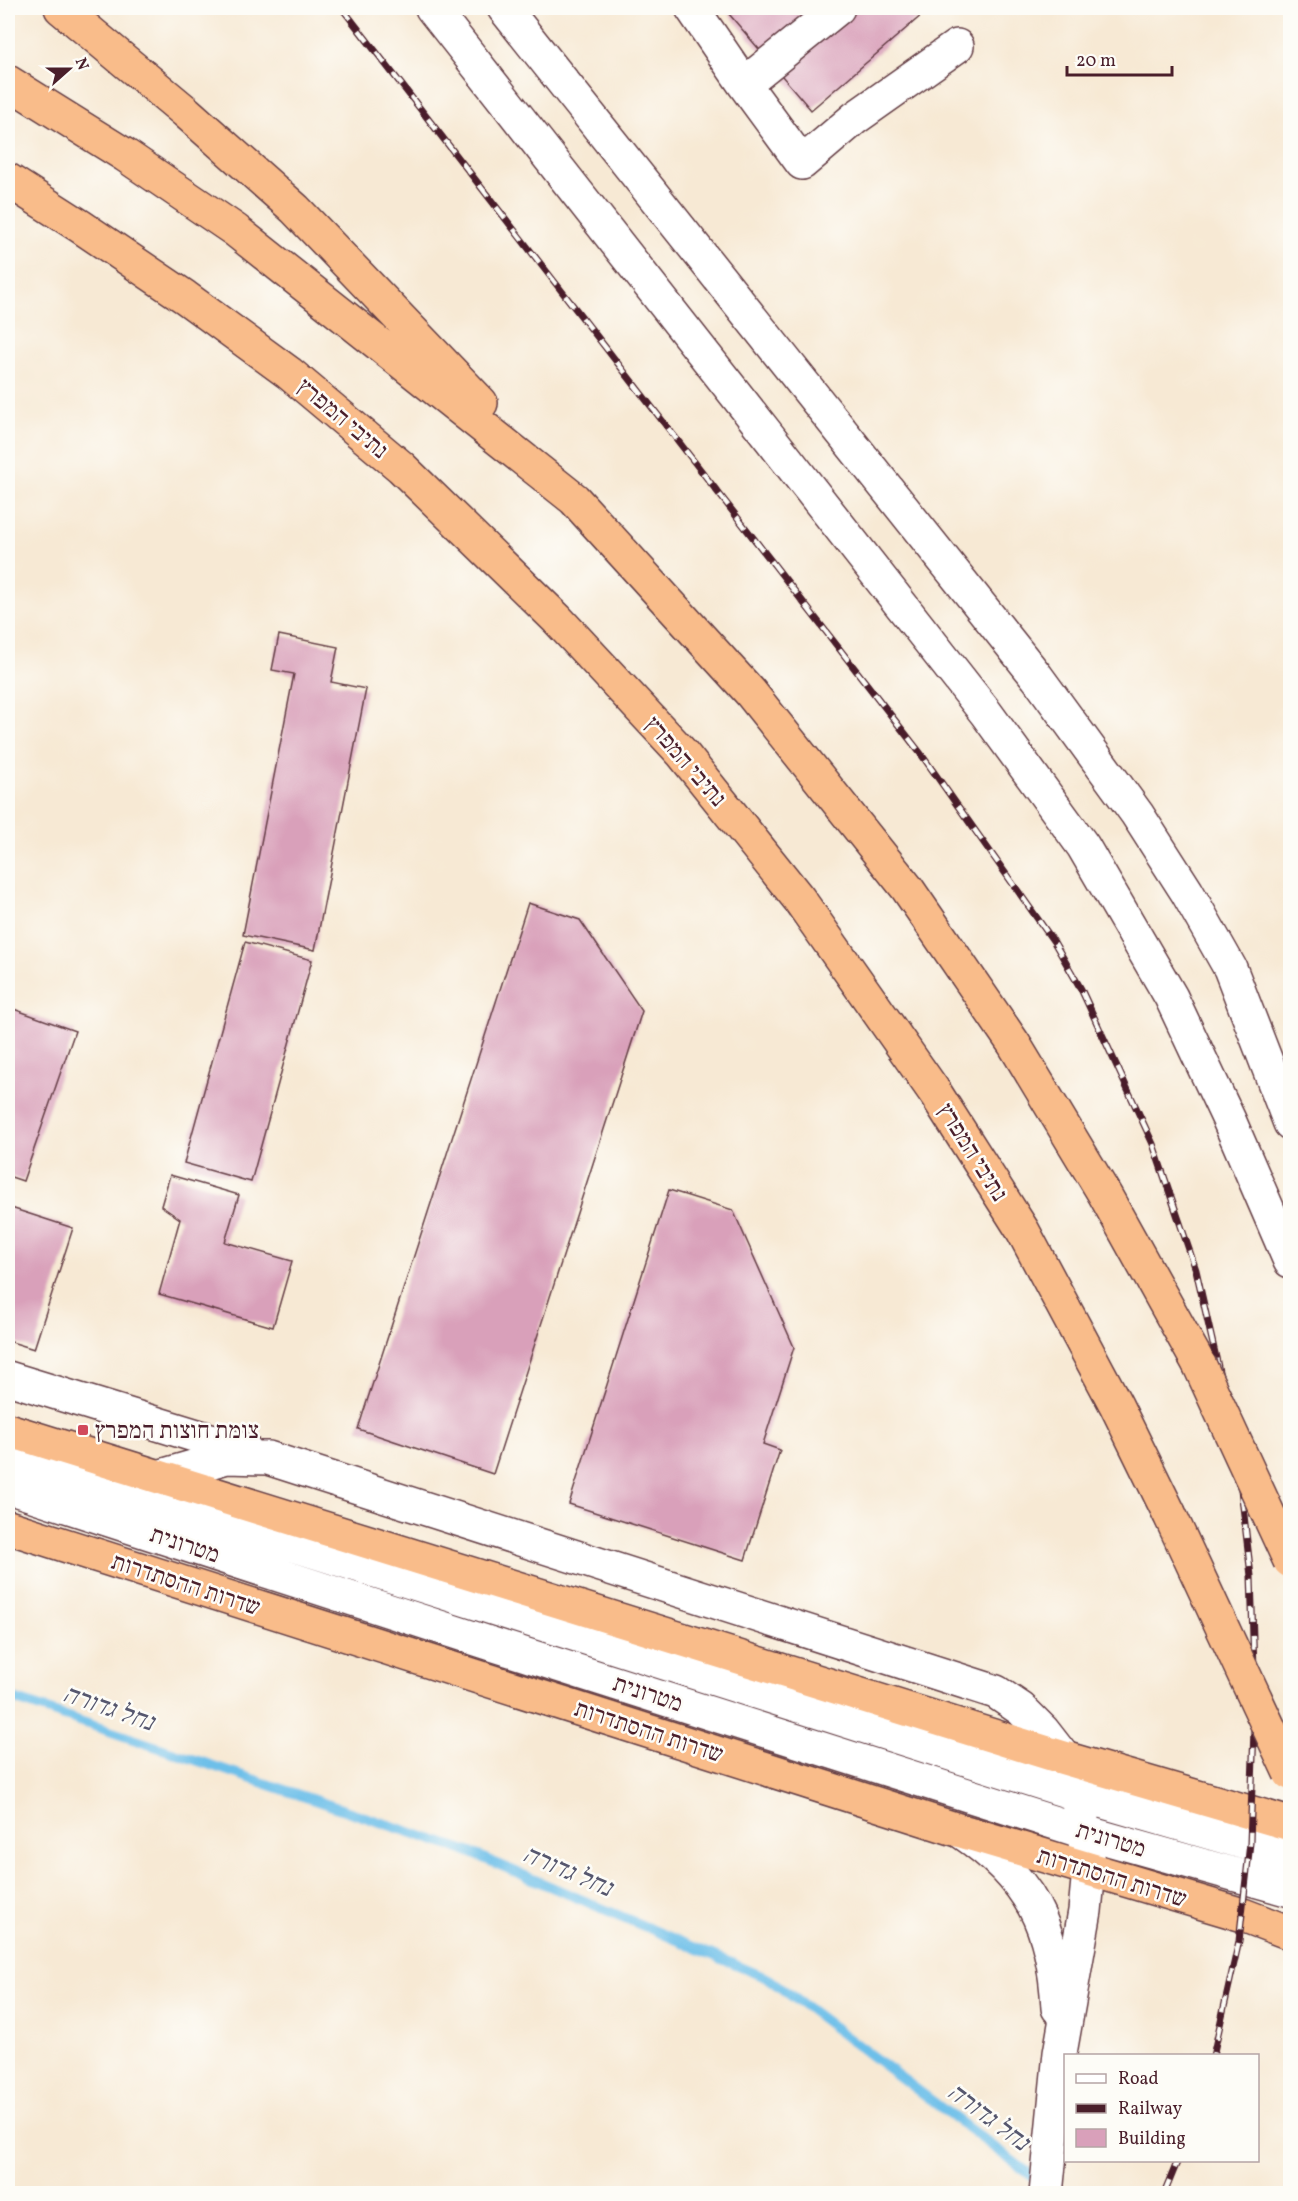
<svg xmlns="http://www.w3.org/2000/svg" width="1298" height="2201" font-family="Vollkorn,'Frank Ruhl Libre',serif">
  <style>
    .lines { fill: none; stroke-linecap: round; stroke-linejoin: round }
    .stream { stroke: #6dbfe9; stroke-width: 10 }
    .building { fill: #d9a0ba }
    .minor-casing { stroke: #643d44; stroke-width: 36 }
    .highway-casing { stroke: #643d44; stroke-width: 36 }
    .minor { stroke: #fff; stroke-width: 33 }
    .highway { stroke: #f9bc8a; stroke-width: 33 }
    .rail-casing { stroke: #4a1f2b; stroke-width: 7 }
    .rail { stroke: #fdfcf7; stroke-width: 4.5; stroke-dasharray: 14; stroke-linecap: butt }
    .highway-bridge-casing { stroke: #643d44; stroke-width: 36; stroke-linecap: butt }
    .highway-bridge { stroke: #f9bc8a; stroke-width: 33 }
    .poi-dot { fill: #d1495b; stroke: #fdfcf7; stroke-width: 2 }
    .labels { text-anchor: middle; stroke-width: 5; stroke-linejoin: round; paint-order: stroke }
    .street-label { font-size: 24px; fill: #4a1f2b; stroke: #fdfcf7 }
    .poi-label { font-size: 24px; fill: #4a1f2b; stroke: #fdfcf7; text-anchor: start }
    .water-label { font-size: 26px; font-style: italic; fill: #56576e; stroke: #fdfcf7 }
  </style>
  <rect width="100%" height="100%" fill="#fdfcf7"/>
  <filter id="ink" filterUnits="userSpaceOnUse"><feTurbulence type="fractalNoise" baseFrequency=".0167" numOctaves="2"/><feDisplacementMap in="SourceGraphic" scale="12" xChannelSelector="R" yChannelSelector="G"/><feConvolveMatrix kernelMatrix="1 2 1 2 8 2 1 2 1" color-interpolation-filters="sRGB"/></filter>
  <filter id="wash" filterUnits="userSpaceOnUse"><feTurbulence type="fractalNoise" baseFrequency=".008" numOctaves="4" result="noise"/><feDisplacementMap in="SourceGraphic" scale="24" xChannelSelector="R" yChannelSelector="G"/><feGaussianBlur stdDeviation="1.35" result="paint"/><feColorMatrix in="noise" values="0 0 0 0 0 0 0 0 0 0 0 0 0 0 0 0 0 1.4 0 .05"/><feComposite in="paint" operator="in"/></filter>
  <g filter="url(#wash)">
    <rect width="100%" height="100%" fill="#f7e9d4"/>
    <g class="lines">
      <!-- stream -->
      <path class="stream" d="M8 1697 469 1852 769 1979 1043 2184"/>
    </g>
    <g id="blocks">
      <!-- building -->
      <path class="building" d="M736 8H930L811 110 729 14Z
        M279 635 338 647 331 682 366 689 315 950 243 935 294 674 272 670Z
        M528 903 580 920 642 1011 493 1474 358 1429Z
        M245 942 312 960 251 1182 184 1163Z
        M8 1007 75 1031 23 1181 8 1176Z
        M170 1175 239 1195 225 1242 292 1261 273 1327 159 1294 180 1219 161 1206Z
        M669 1190 733 1210 794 1347 763 1444 780 1450 745 1560 569 1504Z
        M8 1207 73 1228 34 1349 8 1341Z"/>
    </g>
  </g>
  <g filter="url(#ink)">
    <use href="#blocks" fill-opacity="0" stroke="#643d44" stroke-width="1.5"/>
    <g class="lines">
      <!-- minor casing -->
      <g class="minor-casing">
        <path id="minor" d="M432 8 986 713 1083 846 1171 997 1229 1120 1290 1261
          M504 8 1037 677 1137 814 1187 892 1230 968 1290 1123
          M692 8 744 84 802 163 855 118 957 46
          M744 84 838 8
          M8 1378 246 1451
          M8 1454 1076 1794 1290 1856
          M161 1476 227 1457 268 1458 996 1692 1021 1709 1043 1731 1064 1758 1071 1777 1081 1813 1089 1870 1085 1911 1060 2053 1046 2194
          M8 1487 495 1645 1084 1832 1290 1890
          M962 1832C1030 1878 1054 1926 1058 2008"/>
      </g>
      <!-- highway casing -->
      <g class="highway-casing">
        <path id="highway" d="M61 8 186 112 295 209 481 403
          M8 82 125 155 235 230 574 499 750 692 907 888 1014 1044 1105 1195 1199 1364
          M8 180 80 226 185 297 289 373 401 467 557 619 682 753 799 899 936 1094 1023 1231 1116 1405 1169 1513
          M8 1430 1064 1758 1290 1824
          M8 1527 958 1830 1243 1915 1290 1933"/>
      </g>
      <!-- minor -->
      <use href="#minor" class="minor"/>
      <!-- highway -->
      <use href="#highway" class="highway"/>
      <!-- rail casing -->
      <g class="rail-casing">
        <path id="rail" d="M342 8 921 754 1054 942 1081 989 1153 1144 1196 1270 1217 1362 1238 1463 1251 1576 1255 1700 1250 1843 1239 1941 1213 2056
          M1164 2194 1178 2160"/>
      </g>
      <!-- rail -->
      <use href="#rail" class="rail"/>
      <!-- highway-bridge casing -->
      <g class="highway-bridge-casing">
        <path id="highway-bridge" d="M1199 1364 1290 1561
          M1169 1513 1290 1773"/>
      </g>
      <!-- highway-bridge -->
      <use href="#highway-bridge" class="highway-bridge"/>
    </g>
  </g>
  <!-- markers -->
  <rect class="poi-dot" x="77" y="1424" width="12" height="12" rx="3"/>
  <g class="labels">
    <!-- street labels -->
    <g class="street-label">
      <text transform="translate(343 418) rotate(40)" y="8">נתיבי המפרץ</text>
      <text transform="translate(686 761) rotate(49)" y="8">נתיבי המפרץ</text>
      <text transform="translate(973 1152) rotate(58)" y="8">נתיבי המפרץ</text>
      <text transform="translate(185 1544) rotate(18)" y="8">מטרונית</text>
      <text transform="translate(186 1584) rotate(18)" y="8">שדרות ההסתדרות</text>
      <text transform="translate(648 1693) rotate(18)" y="8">מטרונית</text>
      <text transform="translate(649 1731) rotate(18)" y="8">שדרות ההסתדרות</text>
      <text transform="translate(1111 1839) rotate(17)" y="8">מטרונית</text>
      <text transform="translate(1112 1877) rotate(17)" y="8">שדרות ההסתדרות</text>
    </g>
    <!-- poi labels -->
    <g class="poi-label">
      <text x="95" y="1438">צומת חוצות המפרץ</text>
    </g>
    <!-- water labels -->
    <g class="water-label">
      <text transform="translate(109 1707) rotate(19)" y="9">נחל גדורה</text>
      <text transform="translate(568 1870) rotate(23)" y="9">נחל גדורה</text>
      <text transform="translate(989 2116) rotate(37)" y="9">נחל גדורה</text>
    </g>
  </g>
  <!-- margin -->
  <rect width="1298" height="2201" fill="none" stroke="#fdfcf7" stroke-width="30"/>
  <!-- legend -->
  <rect x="1064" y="2054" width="195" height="108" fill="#fdfcf7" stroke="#b5a4a5" stroke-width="1.5"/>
  <rect x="1076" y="2074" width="30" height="9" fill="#ffffff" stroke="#b5a4a5" stroke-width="1.5"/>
  <text x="1118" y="2084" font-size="18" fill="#4a1f2b">Road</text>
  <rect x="1076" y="2104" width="30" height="9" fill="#4a1f2b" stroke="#b5a4a5" stroke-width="1.5"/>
  <text x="1118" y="2114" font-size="18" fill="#4a1f2b">Railway</text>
  <rect x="1076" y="2129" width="30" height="18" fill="#d9a0ba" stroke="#b5a4a5" stroke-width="1.5"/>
  <text x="1118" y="2144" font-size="18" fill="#4a1f2b">Building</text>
  <!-- north arrow -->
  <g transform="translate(69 69) rotate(69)" stroke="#fdfcf7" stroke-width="4.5" paint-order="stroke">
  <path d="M0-4.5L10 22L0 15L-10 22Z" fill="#4a1f2b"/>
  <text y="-9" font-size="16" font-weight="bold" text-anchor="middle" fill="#4a1f2b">N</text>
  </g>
  <!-- scale -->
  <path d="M1067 66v9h105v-9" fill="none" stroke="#4a1f2b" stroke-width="3"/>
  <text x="1076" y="66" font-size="18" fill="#4a1f2b" stroke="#fdfcf7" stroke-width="4.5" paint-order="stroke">20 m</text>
</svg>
